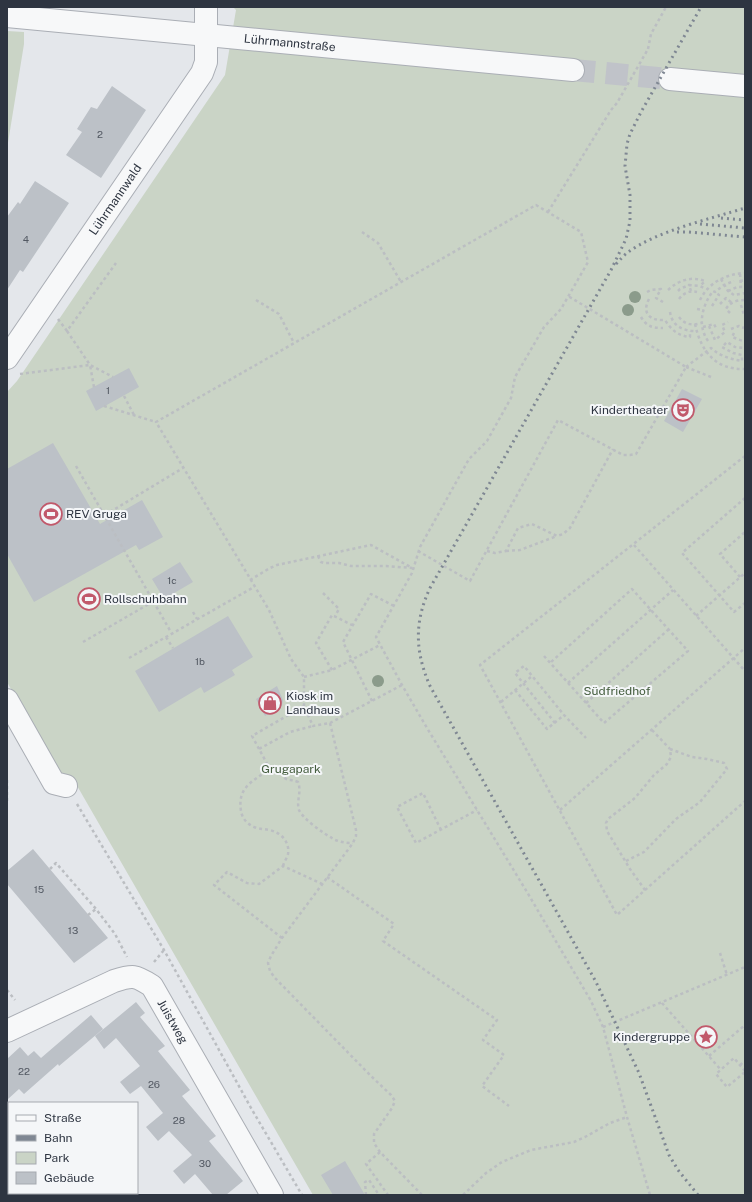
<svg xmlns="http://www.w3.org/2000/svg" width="752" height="1202" font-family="'Public Sans',sans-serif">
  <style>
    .green { fill: #cad4c6 }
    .building { fill: #bcc1c7 }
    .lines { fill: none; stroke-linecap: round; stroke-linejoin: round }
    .minor-tunnel { stroke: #c0c3c9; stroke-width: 22; stroke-dasharray: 22 11; stroke-linecap: butt }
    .minor-casing { stroke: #aaaeb5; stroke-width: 24 }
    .path { stroke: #bbbec2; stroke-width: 2.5; stroke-dasharray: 3 3; stroke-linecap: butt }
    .minor { stroke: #f7f8f9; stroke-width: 22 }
    .rail { stroke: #7f8793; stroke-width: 3; stroke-dasharray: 2 4; stroke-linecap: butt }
    .path-bridge { stroke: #bbbec2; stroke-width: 2.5; stroke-dasharray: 3 3; stroke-linecap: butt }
    .tree { fill: #8b9b8b }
    .labels { text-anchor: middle; stroke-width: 4; stroke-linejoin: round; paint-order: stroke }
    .number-label { font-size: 10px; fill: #525862 }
    .street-label { font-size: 12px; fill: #2e3541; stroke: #f4f6f8 }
    .poi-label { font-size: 12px; fill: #2e3541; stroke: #f4f6f8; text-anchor: start }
    .park-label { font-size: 12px; fill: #435c3d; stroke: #f4f6f8 }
  </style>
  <rect width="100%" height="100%" fill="#e4e7eb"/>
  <!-- green -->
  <path class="green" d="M233 7H745V1195H313L72 777 63 780 7 682V392L17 381 225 75 236 10Z
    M7 31 24 32V44L7 149Z"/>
  <!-- building -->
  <path class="building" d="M112 86 146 110 101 178 66 155 82 132 77 129 91 107 97 109Z
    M35 181 69 203 23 272 20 270 7 290V217L18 202 20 204Z
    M129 368 139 387 96 411 86 391Z
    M682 389 702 399 683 432 664 421Z
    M53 443 100 524 142 500 163 537 139 550 136 545 34 602 7 554V469Z
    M180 562 193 582 164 599 152 579Z
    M228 616 253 657 232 670 235 675 204 693 201 687 159 712 135 671Z
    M277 686 283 700 282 706 265 716 256 699Z
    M33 849 108 938 74 963 7 884V871Z
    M136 1002 145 1013 140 1017 165 1046 158 1051 190 1090 182 1096 216 1136 209 1141 243 1181 226 1195H213L195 1174 184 1184 173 1171 192 1155 169 1131 158 1141 146 1127 163 1113 141 1086 130 1094 120 1082 140 1066 116 1038 104 1049 95 1036Z
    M91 1015 103 1029 59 1066 58 1064 24 1094 19 1089 7 1100V1059L20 1047 28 1056 34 1051 41 1058Z
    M345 1161 365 1195H333L321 1175Z"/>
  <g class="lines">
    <!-- minor-tunnel -->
    <path class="minor-tunnel" d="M573 70 670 79"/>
    <!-- minor casing -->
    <g class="minor-casing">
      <g id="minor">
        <path id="s1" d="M7 16 573 70"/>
        <path d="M670 79 745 86"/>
        <path id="s2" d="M7 358 202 73 206 62V7"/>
        <path d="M7 700 54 783 66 786"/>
        <path id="s3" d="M7 1031 114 981C133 975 135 975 152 986L272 1195"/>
      </g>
    </g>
    <!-- path -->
    <path class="path" d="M648 49 651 34 666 7
      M548 212 611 110
      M362 232 378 243 401 282
      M740 274 741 287
      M721 279 728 291 734 295 745 293
      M740 281 745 280
      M668 290C679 280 691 276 705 281L700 286
      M678 291 680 289 689 285
      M691 291 689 285 700 286 706 289
      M728 291 737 287H745
      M647 292 651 290 661 289 656 298 663 302
      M649 299C641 314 651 321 665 320 671 330 679 336 690 337V331
      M679 299C684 293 689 290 697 292
      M256 300 279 314 294 343
      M700 300C709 282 726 274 745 273
      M720 304 726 298 732 303
      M741 305 744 315H745
      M712 306 719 295 715 292
      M697 309 703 310
      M670 312C672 326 683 331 696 331
      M730 313 726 309C730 302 737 300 745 300
      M641 317C647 327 653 328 663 328
      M679 317C686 326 693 325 702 323
      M58 319 67 331 116 263
      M695 324C701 351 715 370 745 369
      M709 326 715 340 725 332 722 325 728 322
      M703 327 714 324 716 328
      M731 329 739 326 744 328
      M67 331 90 365 113 377
      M734 333 732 337 743 341
      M708 341C697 325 702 306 713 291L715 292 724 285 734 281
      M686 367 711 348C720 356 730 359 742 361V355L733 353 722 347 727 342 735 347 745 348
      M686 367 711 377
      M20 374 90 365 94 387
      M124 396 134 415
      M104 406 156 422
      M745 456 480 665 617 915 745 801
      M76 466 172 634
      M745 498 682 553 734 612 745 603
      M105 515 183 468
      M634 545 745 671
      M418 551 470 581 558 420 623 455H630L636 454 686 367 568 296
      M487 551 495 553 506 551 518 528 532 524 557 536 563 534 570 528 613 449
      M506 551 520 550 557 536
      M318 556 321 562 324 563H339L351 566H386L412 568
      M740 577 720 554 745 532
      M250 580 270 568 277 565 371 545 414 569
      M323 593 339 609 335 616
      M193 612 197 619
      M696 616 745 573
      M166 637 173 648
      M83 642 154 601
      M544 656 604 723 688 651 632 589 550 663
      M129 658 254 587
      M332 670 316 643 332 615 352 625
      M304 677 332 670 380 645
      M568 683 673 590
      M515 690 547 729 564 715
      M372 701 343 642 371 594 394 606
      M501 702 532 676
      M586 703 669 629
      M330 723 402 685
      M555 723 515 673 524 666 564 715 586 738
      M652 730 670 749
      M259 749 252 736 304 706
      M270 769 281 772C286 783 289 778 298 782 302 792 296 801 299 810 302 818 324 834 332 838 338 842 345 843 353 843
      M7 780V802
      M77 804 164 950 251 1108 302 1195
      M560 810 745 648
      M441 830 423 793 397 807 416 843 477 810
      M626 861 644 852 676 819 700 802 727 769 724 763 707 759 692 757 670 749 671 757 667 764 654 775 635 798 608 819 606 823 607 831 630 869 645 890
      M283 866C284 862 287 858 288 854 290 842 281 832 269 830 264 829 259 829 254 827 247 824 242 818 241 811 237 787 253 781 270 769L259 749 290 732 313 726
      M50 869 56 863 96 909 115 934 127 957
      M327 877 394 924 383 941 497 1020 483 1040 504 1055 482 1086 509 1106
      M88 915 96 909
      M282 938 214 885 227 872 247 883 259 884 283 866 322 884
      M720 953 727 975
      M154 962 164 950
      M7 990 15 1000
      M662 1003 721 1070
      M603 1027 745 967
      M709 1056 745 1025
      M740 1065 745 1061
      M745 1071 734 1058 716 1074 727 1087 745 1072
      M380 1152 366 1164 388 1195
      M366 1195 365 1182 369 1180 379 1195
      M422 1195 380 1152 374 1143V1134L392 1108 395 1101 391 1095 371 1076 275 978 270 971 268 963 271 956 282 938 353 843 356 836V830L330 723 313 726 304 706V677L291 659 269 610 156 422 536 205 581 232 588 262 561 309 544 327 515 377 511 398 487 441 469 459 420 547 412 573 376 637 402 685 427 728 527 892 591 1001 603 1027 627 1117 650 1195
      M463 1195 486 1173 502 1162 531 1150 574 1142 585 1137 610 1123 627 1117"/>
    <!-- minor -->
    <use href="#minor" class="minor"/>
    <!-- rail -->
    <path class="rail" d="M721 218 745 220
      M700 224 745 228
      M677 232H689L745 237
      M616 264C620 260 623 256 627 253 656 231 710 219 745 208
      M698 1195 678 1170 669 1155 639 1073 596 982 430 686C415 652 414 622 430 588L611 270 626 239 630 221V195L625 166 627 144 630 134 641 112 701 7"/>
    <!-- path-bridge -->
    <path class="path-bridge" d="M611 110 617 103 648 49"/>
  </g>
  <!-- trees -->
  <g class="tree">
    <circle cx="635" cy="297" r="6"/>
    <circle cx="628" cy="310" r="6"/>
    <circle cx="378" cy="681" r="6"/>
  </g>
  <!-- icons -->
  <defs>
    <g id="theatre-ring" transform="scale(1.15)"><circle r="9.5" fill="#f4f6f8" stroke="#c1596b" stroke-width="1.5"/><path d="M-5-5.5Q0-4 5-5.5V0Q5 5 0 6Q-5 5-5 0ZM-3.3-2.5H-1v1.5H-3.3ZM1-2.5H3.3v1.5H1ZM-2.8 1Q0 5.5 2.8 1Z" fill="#c1596b"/></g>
    <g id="stadium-ring" transform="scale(1.15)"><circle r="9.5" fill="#f4f6f8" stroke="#c1596b" stroke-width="1.5"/><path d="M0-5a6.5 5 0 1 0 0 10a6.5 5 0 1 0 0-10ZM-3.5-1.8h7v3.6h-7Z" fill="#c1596b"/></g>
    <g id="shop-ring" transform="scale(1.15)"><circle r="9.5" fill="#f4f6f8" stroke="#c1596b" stroke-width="1.5"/><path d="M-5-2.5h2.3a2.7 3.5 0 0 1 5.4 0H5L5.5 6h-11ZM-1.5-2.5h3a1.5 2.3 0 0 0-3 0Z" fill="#c1596b"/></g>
    <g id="sight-ring" transform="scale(1.15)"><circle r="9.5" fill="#f4f6f8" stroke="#c1596b" stroke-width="1.5"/><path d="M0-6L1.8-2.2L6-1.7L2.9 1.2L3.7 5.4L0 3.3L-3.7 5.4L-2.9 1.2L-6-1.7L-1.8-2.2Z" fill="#c1596b"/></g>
  </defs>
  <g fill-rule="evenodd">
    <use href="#theatre-ring" x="683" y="410"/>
    <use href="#stadium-ring" x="51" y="514"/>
    <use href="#stadium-ring" x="89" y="599"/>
    <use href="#shop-ring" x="270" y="703"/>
    <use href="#sight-ring" x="706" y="1037"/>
  </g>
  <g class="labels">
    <!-- number labels -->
    <g class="number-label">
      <text x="100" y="138">2</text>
      <text x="26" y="243">4</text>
      <text x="108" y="394">1</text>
      <text x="172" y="584">1c</text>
      <text x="200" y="665">1b</text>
      <text x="39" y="893">15</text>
      <text x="73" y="934">13</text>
      <text x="24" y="1075">22</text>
      <text x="154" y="1088">26</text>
      <text x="179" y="1124">28</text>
      <text x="205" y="1167">30</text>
    </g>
    <!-- street labels -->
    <g class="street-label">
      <text dy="4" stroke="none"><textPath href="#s1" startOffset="284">Lührmannstraße</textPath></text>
      <text dy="4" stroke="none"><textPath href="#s2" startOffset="192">Lührmannwald</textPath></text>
      <text dy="4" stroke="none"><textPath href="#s3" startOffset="200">Juistweg</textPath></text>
    </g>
    <!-- poi labels -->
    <g class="poi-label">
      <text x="668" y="414" text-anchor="end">Kindertheater</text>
      <text x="66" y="518">REV Gruga</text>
      <text x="104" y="603">Rollschuhbahn</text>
      <text x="286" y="700">Kiosk im<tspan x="286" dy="14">Landhaus</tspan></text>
      <text x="690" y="1041" text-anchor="end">Kindergruppe</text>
    </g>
    <!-- park labels -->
    <g class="park-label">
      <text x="617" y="695">Südfriedhof</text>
      <text x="291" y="773">Grugapark</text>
    </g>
  </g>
  <!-- border -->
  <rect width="752" height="1202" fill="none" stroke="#2e3541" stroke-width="16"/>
  <!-- legend -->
  <rect x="8" y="1102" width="130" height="92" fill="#f4f6f8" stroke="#a5a9af"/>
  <rect x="16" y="1115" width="20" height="6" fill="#f7f8f9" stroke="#a5a9af"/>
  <text x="44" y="1122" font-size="12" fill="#2e3541">Straße</text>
  <rect x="16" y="1135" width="20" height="6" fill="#7f8793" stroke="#a5a9af"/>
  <text x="44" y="1142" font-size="12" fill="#2e3541">Bahn</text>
  <rect x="16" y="1152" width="20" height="12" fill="#cad4c6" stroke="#a5a9af"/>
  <text x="44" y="1162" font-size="12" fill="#2e3541">Park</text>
  <rect x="16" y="1172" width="20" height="12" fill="#bcc1c7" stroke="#a5a9af"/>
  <text x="44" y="1182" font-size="12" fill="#2e3541">Gebäude</text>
</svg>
